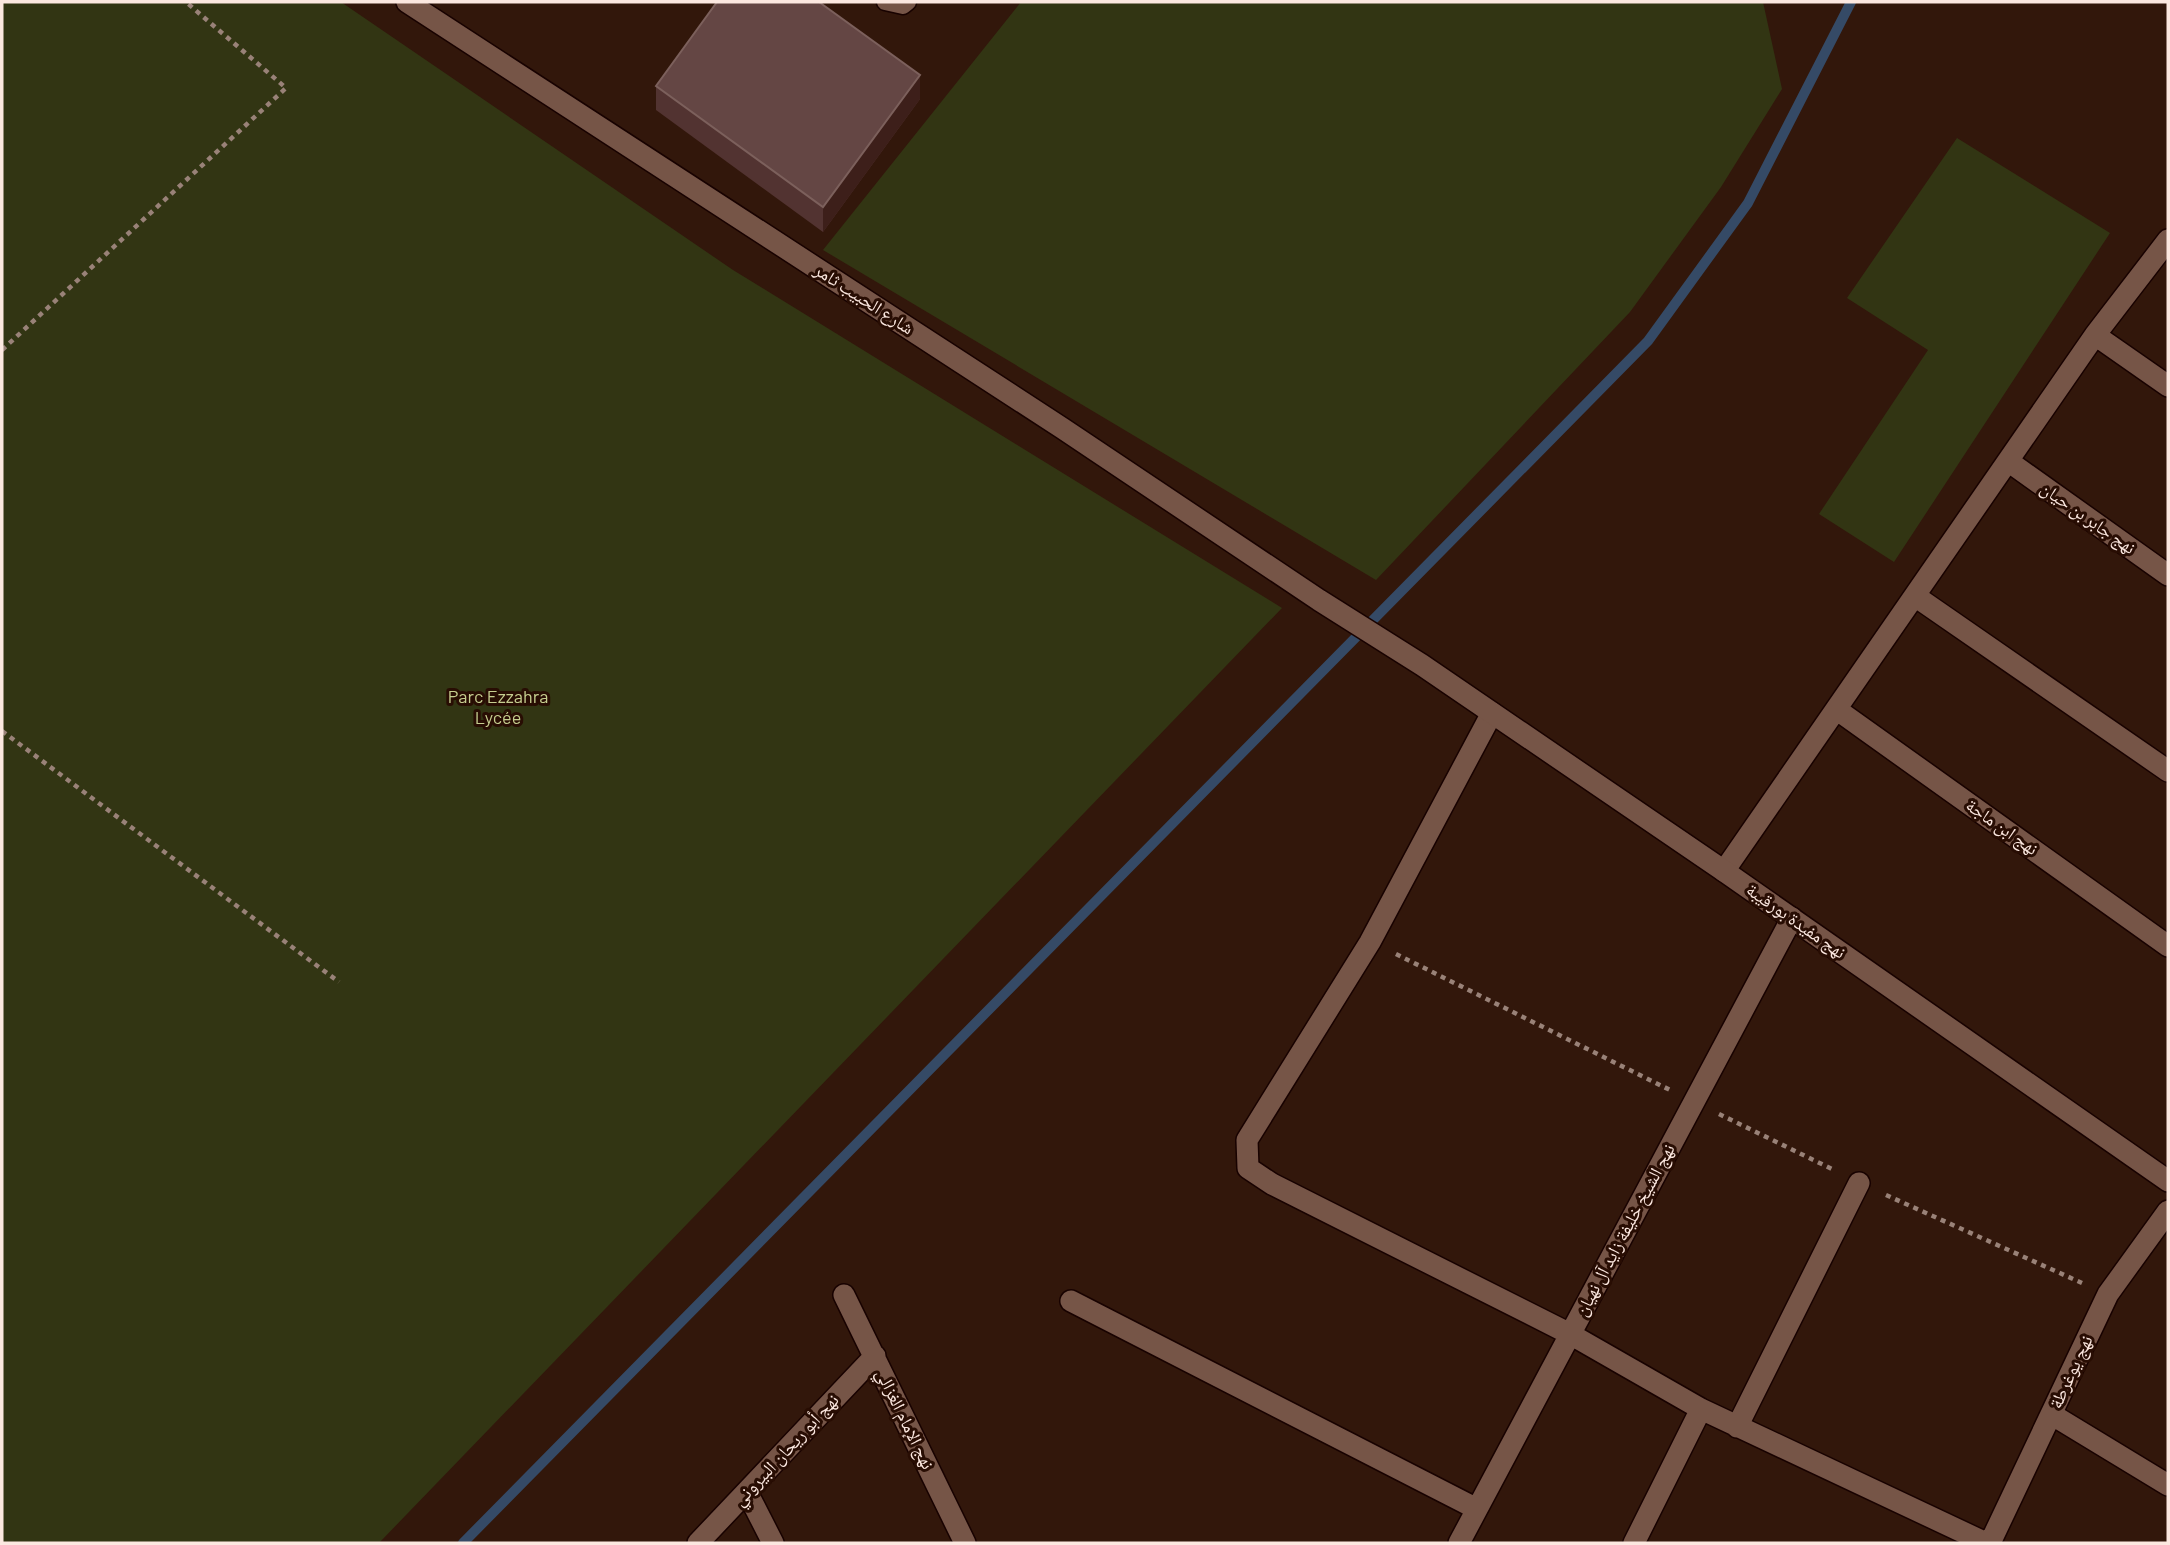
<svg xmlns="http://www.w3.org/2000/svg" width="2170" height="1545" font-family="Barlow,'Noto Naskh Arabic',sans-serif">
  <style>
    .green { fill: #323513 }
    .lines { fill: none; stroke-linecap: round; stroke-linejoin: round }
    .stream { stroke: #354a66; stroke-width: 10 }
    .service-casing { stroke: #180200; stroke-width: 19 }
    .minor-casing { stroke: #180200; stroke-width: 24 }
    .tertiary-casing { stroke: #180200; stroke-width: 24 }
    .path { stroke: #998278; stroke-width: 4.5; stroke-dasharray: 5 5; stroke-linecap: butt }
    .service { stroke: #765547; stroke-width: 16 }
    .minor { stroke: #765547; stroke-width: 21 }
    .tertiary { stroke: #765547; stroke-width: 21 }
    .wall { fill: #523331 }
    .shaded-wall { fill: #3d1f1a }
    .building { fill: #644644; stroke: #7c605c; stroke-width: 2 }
    .labels { text-anchor: middle; stroke-width: 6; stroke-linejoin: round; paint-order: stroke }
    .street-label { font-size: 18px; fill: #fce8e0; stroke: #280d03 }
    .park-label { font-size: 18px; fill: #c6ce8f; stroke: #280d03 }
  </style>
  <rect width="100%" height="100%" fill="#32170b"/>
  <!-- green -->
  <path class="green" d="M2 2H341L733 270 1282 608 379 1543H2Z
    M1021 2H1763L1782 89 1721 187 1630 312 1376 580 823 250Z
    M1957 138 2110 233 1894 562 1819 514 1928 350 1847 298Z"/>
  <g class="lines">
    <!-- stream -->
    <path class="stream" d="M463 1543 1648 341 1748 203 1851 2"/>
    <!-- service casing -->
    <g class="service-casing">
      <path id="service" d="M885 2 903 6 908 2"/>
    </g>
    <!-- minor casing -->
    <g class="minor-casing">
      <path id="minor" d="M2095 335 2168 386
        M2008 461 2168 575
        M1915 596 2168 771
        M1836 709 2168 946
        M1492 713 1370 942 1247 1140 1248 1168 1272 1184 1570 1334 1701 1409 1986 1543
        M1724 871 2095 335 2168 240
        M844 1295 965 1543
        M1071 1301 1477 1509
        M2051 1414 2168 1485
        M1737 1427 1859 1183
        M747 1492 773 1543
        M698 1543 875 1356
        M1459 1543 1792 918
        M1634 1543 1701 1409
        M1990 1543 2108 1294 2168 1211"/>
    </g>
    <!-- tertiary casing -->
    <g class="tertiary-casing">
      <path id="tertiary" d="M407 2 1062 428 1319 600 1422 665 1724 871 2168 1181"/>
    </g>
    <!-- path -->
    <path class="path" d="M2 350 286 88 186 2
      M2 731 339 982
      M1396 954 1670 1090
      M1719 1114 1834 1170
      M1886 1195 2082 1283"/>
    <!-- service -->
    <use href="#service" class="service"/>
    <!-- minor -->
    <use href="#minor" class="minor"/>
    <!-- tertiary -->
    <use href="#tertiary" class="tertiary"/>
  </g>
  <!-- wall -->
  <path class="wall" d="M656 86 920 99 823 232 656 110Z"/>
  <!-- shaded-wall -->
  <path class="shaded-wall" d="M920 75V99L823 232V207Z"/>
  <!-- building -->
  <path class="building" d="M717 2H819L920 75 823 207 656 86Z"/>
  <g class="labels">
    <!-- street labels -->
    <g class="street-label">
      <text transform="translate(864 299) rotate(33)" y="6">شارع الحبيب ثامر</text>
      <text transform="translate(2088 518) rotate(35)" y="6">نهج جابر بن حيان</text>
      <text transform="translate(2002 827) rotate(35)" y="6">نهج ابن ماجة</text>
      <text transform="translate(1796 921) rotate(35)" y="6">نهج مفيدة بورقيبة</text>
      <text transform="translate(1625 1230) rotate(-62)" y="6">نهج الشيخ خليفة زايد آل نهيان</text>
      <text transform="translate(2071 1372) rotate(-65)" y="6">نهج يوغرطة</text>
      <text transform="translate(905 1419) rotate(64)" y="6">نهج الإمام الغزالي</text>
      <text transform="translate(786 1450) rotate(-47)" y="6">نهج أبو ريحان البيروني</text>
    </g>
    <!-- park labels -->
    <g class="park-label">
      <text x="498" y="703">Parc Ezzahra<tspan x="498" dy="21">Lycée</tspan></text>
    </g>
  </g>
  <!-- border -->
  <rect width="2170" height="1545" fill="none" stroke="#fce8e0" stroke-width="7"/>
</svg>
